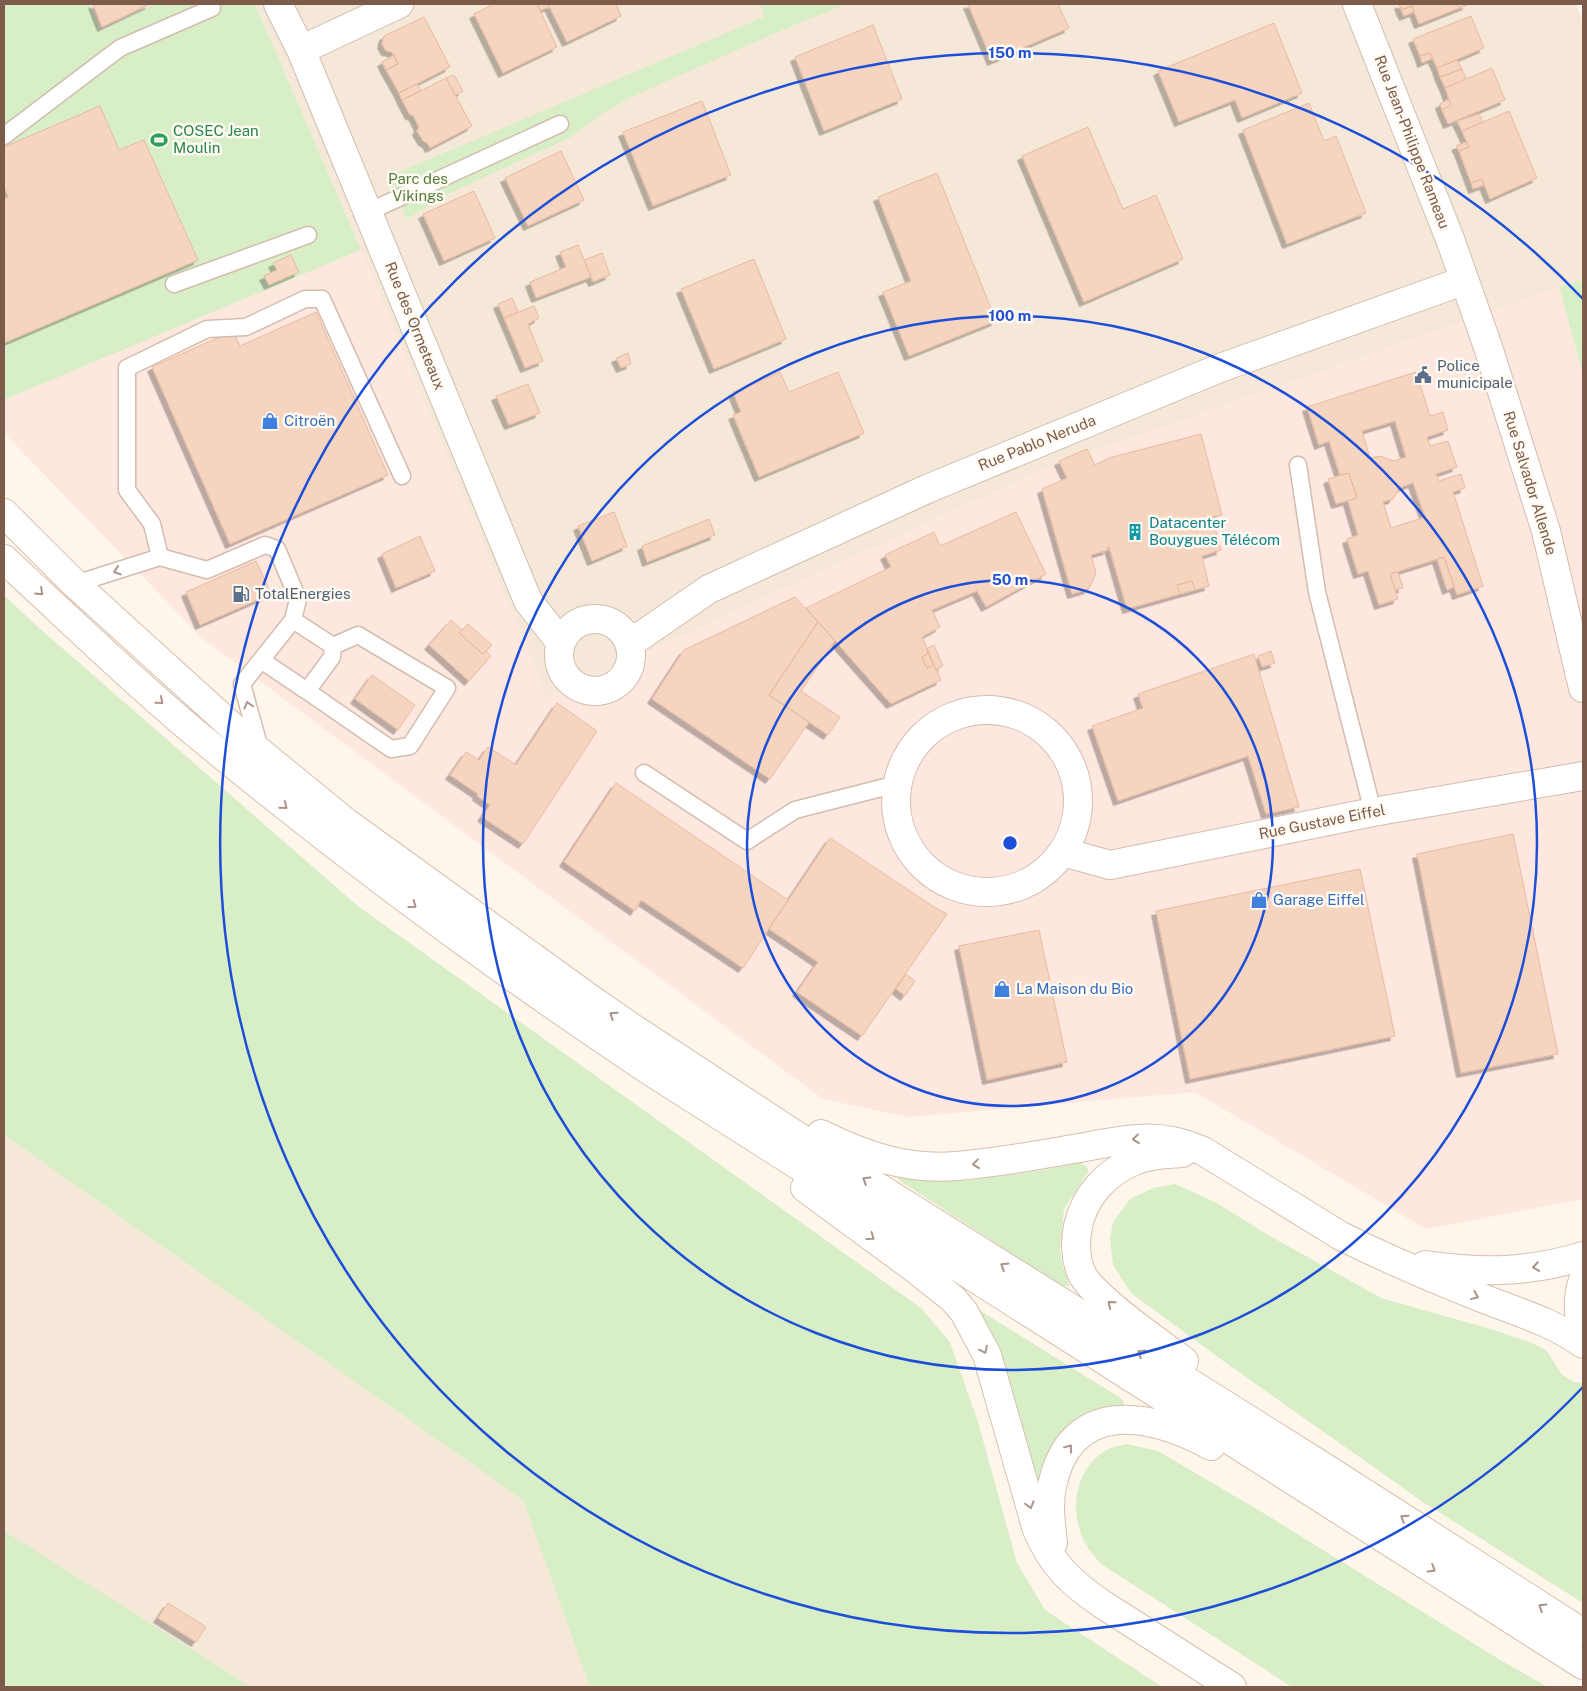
<svg xmlns="http://www.w3.org/2000/svg" width="1587" height="1691" font-family="'Public Sans',sans-serif">
  <style>
    .residential { fill: #f6e8d8 }
    .commercial { fill: #fee7de }
    .green { fill: #d7eec6 }
    .building { fill: #f5d4c0; stroke: #e9ba9f; fill-rule: evenodd; filter: url(#shadow) }
    .lines { fill: none; stroke-linecap: round; stroke-linejoin: round }
    .service-casing { stroke: #d2bdae; stroke-width: 19 }
    .minor-casing { stroke: #d2bdae; stroke-width: 30 }
    .secondary-casing { stroke: #d8bfad; stroke-width: 30 }
    .service { stroke: #fff; stroke-width: 16 }
    .minor { stroke: #fff; stroke-width: 28 }
    .secondary { stroke: #fff; stroke-width: 28 }
    .oneway { stroke: #aa9489 }
    .ring { fill: none; stroke: #1d4ed8; stroke-width: 2.5 }
    .labels { text-anchor: middle; stroke-width: 5; stroke-linejoin: round; paint-order: stroke }
    .leisure-label { font-size: 15px; fill: #27864d; stroke: #fffaf2; text-anchor: start }
    .street-label { font-size: 15px; fill: #7c5b4a; stroke: #fffaf2 }
    .park-label { font-size: 15px; fill: #527c3e; stroke: #fffaf2 }
    .service-label { font-size: 15px; fill: #4e5e75; stroke: #fffaf2; text-anchor: start }
    .shop-label { font-size: 15px; fill: #366cbe; stroke: #fffaf2; text-anchor: start }
    .culture-label { font-size: 15px; fill: #0d838f; stroke: #fffaf2; text-anchor: start }
    .centre { fill: #1d4ed8; stroke: #fffaf2; stroke-width: 2.5 }
    .ring-label { font-size: 15px; text-anchor: middle; font-weight: bold; fill: #1d4ed8; stroke: #fffaf2; stroke-width: 5; stroke-linejoin: round; paint-order: stroke }
  </style>
  <defs>
    <filter id="shadow"><feDropShadow dx="-4.5" dy="4.5" stdDeviation="0" flood-color="#0004"/></filter>
  </defs>
  <rect width="100%" height="100%" fill="#fef6ea"/>
  <!-- residential -->
  <path class="residential" d="M89 4H154L100 31Z
    M255 4H1576L1583 23V280L1047 468 547 698 361 250Z
    M4 1135 523 1500 590 1687H4Z"/>
  <!-- commercial -->
  <path class="commercial" d="M361 250 547 698 1047 468 1559 287 1583 375V1199L1426 1229 1195 1092 908 1117 823 1099 202 638 4 433V400Z"/>
  <!-- green -->
  <path class="green" d="M4 4H89L100 31 154 4H255L361 250 4 400Z
    M761 4H847L782 30 629 98 603 113 571 137 444 196 407 219 390 176 764 17Z
    M1583 280V375L1559 287Z
    M4 595 38 627 359 907 921 1308 950 1342 978 1422 1017 1563 1045 1610 1162 1687H590L523 1500 4 1135Z
    M1079 1162 1086 1166 1089 1171 1064 1209 1060 1251 1063 1267 1070 1286H1062L897 1179 900 1176 985 1178 1049 1169Z
    M1175 1184 1217 1203 1268 1235 1381 1298 1494 1330 1532 1343 1547 1351 1562 1375 1574 1382 1583 1383V1603L1423 1502 1226 1363 1131 1293 1113 1265 1110 1238 1113 1222 1130 1199 1153 1188Z
    M974 1307 1122 1399 1125 1406C1104 1409 1077 1418 1062 1433 1054 1441 1041 1474 1037 1485Z
    M1127 1444 1158 1451 1265 1514 1502 1661 1548 1687H1292L1101 1564C1096 1558 1090 1552 1086 1545 1069 1514 1073 1471 1105 1451 1111 1447 1120 1446 1127 1444Z
    M4 1531 251 1687H4Z"/>
  <!-- building -->
  <path class="building" d="M93 4H150L102 27Z
    M494 4H537L557 47 503 73 474 14Z
    M537 4H548L550 6 540 11Z
    M548 4H616L621 16 567 42Z
    M968 4H1058L1069 28 992 61Z
    M1399 4H1467V5L1419 24 1412 6 1401 10Z
    M1412 6 1414 12 1404 16 1401 10Z
    M1471 16 1484 48 1437 68 1430 53 1420 56 1413 39Z
    M424 17 450 67 399 93 386 70 398 64 392 52 386 51 382 44 384 36Z
    M1274 23 1302 93 1242 118 1235 100 1179 122 1158 71Z
    M873 25 902 99 824 131 795 57Z
    M1430 53 1433 58 1422 63 1420 56Z
    M394 55 398 64 386 70 382 62Z
    M1457 60 1462 69 1440 77 1437 68Z
    M1492 68 1505 100 1448 124 1442 110 1451 105 1445 88Z
    M1462 69 1466 79 1445 88 1440 77Z
    M454 75 463 91 455 95 446 78Z
    M446 78 472 126 430 148 427 143 423 141 417 131 419 127 413 115H410L402 100Z
    M417 84 421 91 402 100 399 93Z
    M1449 99 1451 105 1442 110 1440 104Z
    M702 101 731 175 653 206 623 132Z
    M1309 103 1324 141 1336 136 1366 213 1287 244 1243 130Z
    M100 106 119 150 144 140 198 260 4 343V199L8 197 4 187V147Z
    M1509 111 1537 178 1490 199 1482 179 1471 183 1459 151 1469 147 1462 131Z
    M1479 114 1483 122 1462 131 1457 121Z
    M1088 127 1123 209 1156 195 1183 259 1084 302 1022 156Z
    M1466 142 1469 147 1459 151 1456 146Z
    M561 151 584 200 528 226 505 178Z
    M937 173 996 321 909 356 883 292 911 281 878 197Z
    M1482 179 1484 185 1473 189 1471 183Z
    M474 191 495 238 444 261 423 214Z
    M578 245 591 277 536 298 530 282 566 267 560 252Z
    M602 253 610 275 593 282 584 260Z
    M291 255 299 272 269 285 264 276 277 270 273 263Z
    M754 259 786 339 714 369 681 289Z
    M512 298 518 312 504 318 498 304Z
    M534 306 539 318 528 324 543 361 525 368 504 318Z
    M316 312 388 475 230 544 152 367 233 331 240 346Z
    M628 353 631 364 621 368 616 358Z
    M780 372 789 392 838 372 864 433 759 477 733 415 741 412 733 392Z
    M1416 372 1430 416 1443 412 1448 430 1427 437 1430 446 1448 441 1457 467 1436 474 1439 481 1461 474 1465 488 1453 492 1483 586 1457 595 1444 557 1390 574 1398 599 1379 605 1368 571 1358 574 1347 539 1358 535 1348 501 1357 498 1349 473 1340 475 1329 441 1319 445 1307 407ZM1395 421 1406 457 1394 461 1380 456 1370 458 1362 431ZM1413 483 1425 517 1391 528 1383 502 1393 499 1399 488Z
    M528 384 540 413 509 425 496 396Z
    M1201 434 1222 515 1212 517 1221 550 1202 556 1209 586 1195 590 1192 581 1177 585 1180 594 1127 609 1109 547 1107 548 1108 550 1091 555 1096 573 1089 589 1072 594 1042 489 1067 478 1059 461 1087 449 1095 465 1109 458Z
    M1349 473 1357 498 1336 504 1328 479Z
    M614 512 627 546 592 561 578 526Z
    M1016 512 1046 574 986 607 977 591 932 610 940 627 922 637 929 653 922 657 927 668 934 665 941 680 891 704 806 608 891 567 885 555 934 532 940 546Z
    M709 519 715 535 647 562 642 546Z
    M420 536 435 571 396 588 382 554Z
    M1444 557 1454 587 1447 590 1437 559Z
    M256 561 271 594 200 625 186 592Z
    M1398 572 1403 588 1395 590 1390 574Z
    M1192 581 1195 590 1180 594 1177 585Z
    M795 597 818 622 769 695 809 722 770 779 652 699 684 650Z
    M451 620 462 630 459 633 483 654 486 651 491 656 469 681 429 645Z
    M818 622 835 641 801 691 840 717 828 735 769 695Z
    M468 624 492 645 483 654 459 633Z
    M934 645 943 666 936 670 926 649Z
    M1271 651 1275 663 1262 667 1258 656Z
    M929 653 934 665 927 668 922 657Z
    M1254 654 1299 807 1266 814 1248 756 1118 801 1092 726 1143 708 1138 694Z
    M372 675 415 705 398 730 355 699Z
    M557 703 597 731 523 844 482 817 490 805 477 796 478 794 450 775 466 752 479 760 488 747 516 765Z
    M616 783 788 900 743 968 641 900 635 911 564 862Z
    M1513 834 1558 1054 1461 1073 1417 854Z
    M830 838 934 907 947 914 862 1036 797 992 818 962 769 929Z
    M1360 869 1395 1036 1190 1079 1156 911Z
    M1039 930 1067 1062 987 1080 959 946Z
    M906 974 915 981 905 996 896 989Z
    M168 1603 206 1627 196 1642 158 1618Z"/>
  <g class="lines">
    <!-- service casing -->
    <g class="service-casing">
      <path id="service" d="M4 136 120 48 212 8
        M368 212 560 124
        M174 284 308 235
        M1298 465 1317 592 1373 812
        M160 557 152 524 127 490V368L207 329 246 327 305 299H322L402 476
        M75 584 160 557 207 570 265 545 277 549 298 599 293 620 242 684 260 749
        M261 660 307 691 332 657 333 646 293 620
        M307 691 391 749 410 746 447 688 358 635 333 646
        M644 773 747 841 795 810 897 784"/>
    </g>
    <!-- minor casing -->
    <g class="minor-casing">
      <path id="minor" d="M278 4 301 50 528 601 561 643
        M1357 4 1450 239 1488 347 1546 531 1583 688
        M301 50 399 4
        M559 655a36 36 0 1 1 72 0a36 36 0 1 1-72 0Z
        M629 644 709 589 927 489 1220 368 1463 281
        M896 801a91 91 0 1 1 182 0a91 91 0 1 1-182 0Z
        M1063 852 1110 865 1373 812 1583 776"/>
    </g>
    <!-- secondary casing -->
    <g class="secondary-casing">
      <path id="secondary" d="M4 513 75 584 260 752 347 823 588 997 631 1027 811 1145 1316 1462 1583 1633
        M4 559C67 617 128 677 194 732 340 853 492 966 650 1071L1583 1665
        M821 1134C865 1156 907 1170 956 1166 995 1163 1034 1156 1073 1149 1121 1141 1155 1129 1203 1151L1341 1236C1387 1259 1434 1279 1482 1298 1517 1312 1553 1322 1583 1344
        M1182 1153C1167 1154 1151 1154 1137 1160 1107 1171 1085 1195 1078 1226 1075 1241 1075 1260 1082 1274 1094 1298 1160 1343 1184 1361
        M805 1188 914 1268 953 1299 964 1312 987 1355 1037 1530C1053 1566 1070 1582 1102 1604L1232 1687
        M1425 1265C1482 1273 1528 1273 1583 1256
        M1583 1280C1577 1298 1578 1316 1583 1334
        M1053 1543C1051 1524 1048 1505 1052 1486 1070 1398 1150 1412 1211 1446"/>
    </g>
    <!-- service -->
    <use href="#service" class="service"/>
    <!-- minor -->
    <use href="#minor" class="minor"/>
    <!-- secondary -->
    <use href="#secondary" class="secondary"/>
  </g>
  <!-- one-way arrows -->
  <defs><path id="oneway-chevron" d="M-2-3.5L2.5 0L-2 3.5" fill="none" stroke-width="1.6" stroke-linecap="round" stroke-linejoin="round" transform="scale(1.25)"/></defs>
  <g class="oneway">
    <use href="#oneway-chevron" transform="translate(117 571) rotate(162)"/>
    <use href="#oneway-chevron" transform="translate(40 592) rotate(43)"/>
    <use href="#oneway-chevron" transform="translate(160 701) rotate(41)"/>
    <use href="#oneway-chevron" transform="translate(248 705) rotate(-105)"/>
    <use href="#oneway-chevron" transform="translate(284 806) rotate(39)"/>
    <use href="#oneway-chevron" transform="translate(413 905) rotate(37)"/>
    <use href="#oneway-chevron" transform="translate(613 1015) rotate(-145)"/>
    <use href="#oneway-chevron" transform="translate(1136 1139) rotate(174)"/>
    <use href="#oneway-chevron" transform="translate(976 1164) rotate(173)"/>
    <use href="#oneway-chevron" transform="translate(866 1180) rotate(-148)"/>
    <use href="#oneway-chevron" transform="translate(871 1237) rotate(36)"/>
    <use href="#oneway-chevron" transform="translate(1004 1266) rotate(-148)"/>
    <use href="#oneway-chevron" transform="translate(1536 1267) rotate(171)"/>
    <use href="#oneway-chevron" transform="translate(1475 1296) rotate(22)"/>
    <use href="#oneway-chevron" transform="translate(1111 1304) rotate(-140)"/>
    <use href="#oneway-chevron" transform="translate(984 1350) rotate(64)"/>
    <use href="#oneway-chevron" transform="translate(1141 1353) rotate(-148)"/>
    <use href="#oneway-chevron" transform="translate(1069 1448) rotate(-53)"/>
    <use href="#oneway-chevron" transform="translate(1030 1505) rotate(74)"/>
    <use href="#oneway-chevron" transform="translate(1404 1518) rotate(-147)"/>
    <use href="#oneway-chevron" transform="translate(1432 1569) rotate(32)"/>
    <use href="#oneway-chevron" transform="translate(1542 1607) rotate(-148)"/>
  </g>
  <!-- distance rings -->
  <g class="ring">
    <circle cx="1010" cy="843" r="263"/>
    <circle cx="1010" cy="843" r="527"/>
    <path d="M1583 1387A790 790 0 1 1 1583 299"/>
  </g>
  <!-- icons -->
  <defs>
    <g id="stadium-bare" transform="scale(1.35)"><path d="M0-5a6.5 5 0 1 0 0 10a6.5 5 0 1 0 0-10ZM-3.5-1.8h7v3.6h-7Z" fill="#2e9e5b" stroke="#fffaf2" stroke-width="2.5" paint-order="stroke"/></g>
    <g id="civic-bare" transform="scale(1.35)"><path d="M-.6-6.5H3V-4.5H.6V-3L4-1V1h2V6H-6V1h2V-1L-.6-3ZM-1.2 2.5V6h2.4V2.5Z" fill="#5c6f8a" stroke="#fffaf2" stroke-width="2.5" paint-order="stroke"/></g>
    <g id="shop-bare" transform="scale(1.35)"><path d="M-5-2.5h2.3a2.7 3.5 0 0 1 5.4 0H5L5.5 6h-11ZM-1.5-2.5h3a1.5 2.3 0 0 0-3 0Z" fill="#3f7fe0" stroke="#fffaf2" stroke-width="2.5" paint-order="stroke"/></g>
    <g id="building-bare" transform="scale(1.35)"><path d="M-4-6H4V6H1V3H-1V6H-4ZM-2.5-4.3h1.7v1.8h-1.7ZM.8-4.3h1.7v1.8H.8ZM-2.5-1h1.7V.8h-1.7ZM.8-1h1.7V.8H.8Z" fill="#0f9aa8" stroke="#fffaf2" stroke-width="2.5" paint-order="stroke"/></g>
    <g id="fuel-bare" transform="scale(1.35)"><path d="M-5.5-6h7V0h2V4h1.3V-2.5L3-4.5l.8-.8L6-3V5H2.5V1h-1V6h-7ZM-4.2-4.7v3.2H.2V-4.7Z" fill="#5c6f8a" stroke="#fffaf2" stroke-width="2.5" paint-order="stroke"/></g>
  </defs>
  <g fill-rule="evenodd">
    <use href="#stadium-bare" x="159" y="140"/>
    <use href="#civic-bare" x="1423" y="375"/>
    <use href="#shop-bare" x="270" y="421"/>
    <use href="#building-bare" x="1135" y="532"/>
    <use href="#fuel-bare" x="241" y="594"/>
    <use href="#shop-bare" x="1259" y="900"/>
    <use href="#shop-bare" x="1002" y="989"/>
  </g>
  <g class="labels">
    <!-- leisure labels -->
    <g class="leisure-label">
      <text x="173" y="136">COSEC Jean<tspan x="173" dy="17">Moulin</tspan></text>
    </g>
    <!-- street labels -->
    <g class="street-label">
      <text transform="translate(1412 142) rotate(69)" y="5">Rue Jean-Philippe Rameau</text>
      <text transform="translate(415 326) rotate(68)" y="5">Rue des Ormeteaux</text>
      <text transform="translate(1037 443) rotate(-22)" y="5">Rue Pablo Neruda</text>
      <text transform="translate(1530 483) rotate(73)" y="5">Rue Salvador Allende</text>
      <text transform="translate(1322 822) rotate(-11)" y="5">Rue Gustave Eiffel</text>
    </g>
    <!-- park labels -->
    <g class="park-label">
      <text x="418" y="184">Parc des<tspan x="418" dy="17">Vikings</tspan></text>
    </g>
    <!-- service labels -->
    <g class="service-label">
      <text x="1437" y="371">Police<tspan x="1437" dy="17">municipale</tspan></text>
      <text x="255" y="599">TotalEnergies</text>
    </g>
    <!-- shop labels -->
    <g class="shop-label">
      <text x="284" y="426">Citroën</text>
      <text x="1273" y="905">Garage Eiffel</text>
      <text x="1016" y="994">La Maison du Bio</text>
    </g>
    <!-- culture labels -->
    <g class="culture-label">
      <text x="1149" y="528">Datacenter<tspan x="1149" dy="17">Bouygues Télécom</tspan></text>
    </g>
  </g>
  <circle cx="1010" cy="843" r="8" class="centre"/>
  <g class="ring-label">
    <text x="1010" y="58">150 m</text>
    <text x="1010" y="321">100 m</text>
    <text x="1010" y="585">50 m</text>
  </g>
  <!-- border -->
  <rect width="1587" height="1691" fill="none" stroke="#7c5b4a" stroke-width="10"/>
</svg>
